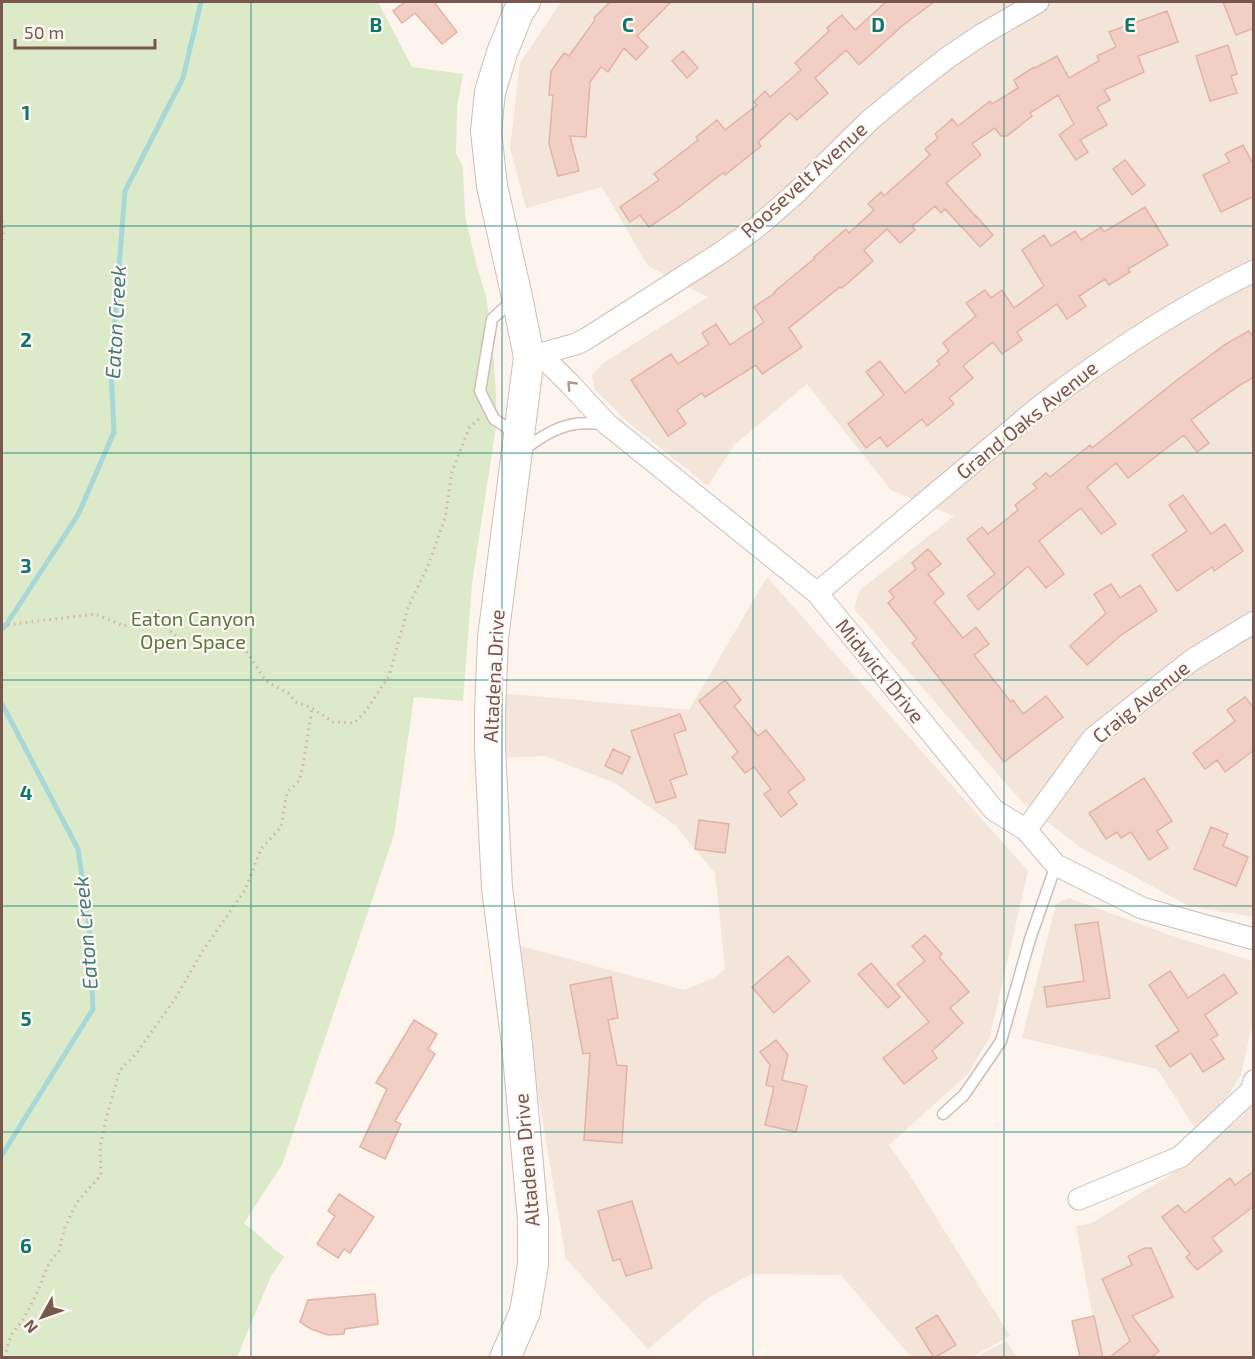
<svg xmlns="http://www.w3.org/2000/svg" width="1255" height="1359" font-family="'Exo 2',sans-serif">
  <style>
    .residential { fill: #f4e5db }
    .green { fill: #dceaca }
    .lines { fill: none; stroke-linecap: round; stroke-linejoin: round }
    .stream { stroke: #a7d8d7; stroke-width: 5 }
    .building { fill: #f1cfc5; stroke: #e3b3a6; stroke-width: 1.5 }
    .lane-casing { stroke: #d2bcb4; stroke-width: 13 }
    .street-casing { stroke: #d2bcb4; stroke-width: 23 }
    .secondary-casing { stroke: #d4bcb1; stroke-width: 32 }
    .path { stroke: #d7b2a7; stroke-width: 3; stroke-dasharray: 1.5 4.5; stroke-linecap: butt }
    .lane { stroke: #fff; stroke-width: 10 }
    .street { stroke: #fff; stroke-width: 21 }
    .secondary { stroke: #fff; stroke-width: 30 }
    .oneway { stroke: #ae9a95 }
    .grid { fill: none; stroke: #0f766e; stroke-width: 1.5; stroke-opacity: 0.55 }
    .labels { text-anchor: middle; stroke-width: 4.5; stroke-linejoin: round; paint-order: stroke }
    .street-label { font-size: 20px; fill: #78574f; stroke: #fef8f3 }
    .park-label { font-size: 20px; fill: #5b7744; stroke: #fef8f3 }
    .water-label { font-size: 21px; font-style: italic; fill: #427b7c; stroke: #fef8f3 }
    .grid-label { font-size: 20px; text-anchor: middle; font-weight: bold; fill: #0f766e; stroke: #fef8f3; stroke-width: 4.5; stroke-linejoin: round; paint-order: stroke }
  </style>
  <rect width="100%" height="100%" fill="#fcf4ed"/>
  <!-- residential -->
  <path class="residential" d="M561 2H1253V917L1189 906 1081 848 1022 802 854 609 860 590 954 516 891 490 807 384 734 445 708 486 629 423 595 390 592 376 602 364 708 297 648 266 602 187 526 208 510 148 520 63Z
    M767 577 1028 871 990 1037 967 1075 889 1145 904 1166 1010 1336 972 1357H911L841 1275 751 1274 708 1298 648 1349 566 1259 513 944 684 990 714 978 725 969 720 919 715 873 676 826 615 783 545 756 499 758 501 693 689 710Z
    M1069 898 1181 939 1253 961V1021L1241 1075 1219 1110 1197 1131 1157 1069 1022 1038 1056 904Z
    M1253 1103V1357H1100L1076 1226 1092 1223 1183 1167 1244 1115Z
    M1006 1341 1017 1357H975Z"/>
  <!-- green -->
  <path class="green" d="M2 2H378L412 67 463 74 457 107 456 153 463 167 465 217 478 270 486 296 492 338 496 394V427L472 583 463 701 414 697 394 835 282 1165 244 1223 284 1257 271 1276 237 1357 2 1358Z"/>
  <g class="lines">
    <!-- stream -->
    <path class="stream" d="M2 629 6 625 78 515 114 432 111 370 125 191 183 78 201 2
      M2 704 78 849 89 926 93 1009 2 1155"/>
  </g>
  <!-- building -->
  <path class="building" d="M405 2H434L457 32 442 44 415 13 402 23 393 11Z
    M610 2H671L637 36 648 47 636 60 624 48 608 72 601 67 590 82 586 137 570 136 579 171 558 176 549 144 553 95H549L551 71 564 53 569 56 595 20 594 18Z
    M886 2H934L902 26 859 65 846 50 815 78 828 93 797 120 790 113 758 142 761 146 725 175 724 172 679 207 649 227 640 215 630 222 620 207 659 180 654 174 698 140 696 137 717 120 725 130 757 105 754 102 765 91 770 97 801 70 795 63 829 31 827 28 842 15 855 30Z
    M1223 2H1254V28L1236 35Z
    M1167 11 1178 42 1138 56 1144 72 1104 90 1110 100 1097 107 1107 125 1080 140 1088 152 1076 160 1059 135 1074 124 1058 95 1030 113 1032 116 1007 136H1001L995 128 972 144 981 155 946 183 976 217V216L993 235 980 247 945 209 941 213 935 206 912 226 915 230 900 243 887 229 864 250 873 261 842 288 840 287 789 328 802 347 762 374 756 365 705 397 702 393 677 410 686 424 668 436 631 380 671 354 678 364 709 344 702 333 716 324 730 345 764 322 754 307 775 293 774 292 815 258 814 257 846 229 849 233 874 210 868 204 881 192 884 196 930 155 925 149 938 138 935 134 952 119 958 126 990 101 992 104 1018 88 1014 80 1034 67 1035 68 1057 56 1069 78 1099 61 1097 56 1116 47 1109 32Z
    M1228 45 1237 74 1231 76 1237 93 1210 101 1196 56Z
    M683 51 698 68 687 78 672 61Z
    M1243 145 1254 166V196L1221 212 1203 175 1230 162 1225 154Z
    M1125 160 1145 185 1132 195 1113 169Z
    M1145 207 1168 245 1128 269 1130 272 1109 285 1105 279 1079 296 1086 306 1067 319 1057 304 1017 332 1022 340 1002 354 993 342 963 366 973 378 949 398 954 404 927 426 922 419 887 447 880 437 866 448 848 424 884 395 866 372 880 361 905 393 940 364 937 361 949 351 943 343 976 316 966 303 985 290 991 298 1002 290 1014 308 1044 286 1022 250 1044 235 1051 246 1075 231 1081 240 1101 227 1104 232Z
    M1249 331 1254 339V377L1240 385 1191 420 1209 443 1197 452 1184 435 1128 478 1116 463 1087 487 1116 524 1101 534 1081 508 1039 541 1064 574 1046 588 1028 566 978 610 967 596 995 574 967 539 982 527 988 534 1018 510 1015 505 1037 488 1033 484 1046 473 1050 477 1090 445 1092 448 1177 380 1226 344Z
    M1183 495 1211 534 1225 524 1243 551 1214 571 1212 567 1177 591 1152 555 1187 531 1169 505Z
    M928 549 941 564 928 574 944 594 934 602 963 638 976 627 989 644 974 655 1011 702 1013 700 1023 714 1046 696 1063 717 1004 762 912 643 917 639 888 603 894 597 889 591 916 569 912 563Z
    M1111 584 1120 598 1140 585 1157 611 1120 636 1087 665 1070 646 1106 613 1094 594Z
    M725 680 741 700 734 706 758 736 766 730 805 779 788 792 797 804 781 817 764 794 771 789 754 767 745 773 732 757 738 752 699 701Z
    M1245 697 1254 708V750L1225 772 1217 760 1205 769 1193 753 1235 721 1227 710Z
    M680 714 686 730 674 734 687 774 670 780 676 797 656 803 631 731Z
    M613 749 630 757 622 774 605 766Z
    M1144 778 1172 821 1157 831 1168 848 1149 860 1131 832 1121 838 1117 832 1106 839 1089 813Z
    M699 820 729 824 725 853 695 849Z
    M1211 827 1228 834 1223 846 1248 857 1236 886 1194 869Z
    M1098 922 1110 998 1047 1007 1044 987 1084 981 1075 925Z
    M925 935 942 954 939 957 969 992 950 1008 963 1023 932 1051 937 1058 904 1084 883 1058 929 1022 897 984 925 961 912 946Z
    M788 956 810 981 774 1013 752 987Z
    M871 963 900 997 888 1008 858 974Z
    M1170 971 1188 998 1224 974 1237 993 1205 1015 1218 1035 1211 1039 1224 1059 1203 1072 1191 1053 1170 1067 1156 1046 1179 1031 1149 985Z
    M611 977 618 1018 608 1020 617 1065 627 1066 622 1143 584 1140 590 1053 583 1054 570 985Z
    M414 1020 437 1034 428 1049 435 1054 395 1121 401 1124 385 1159 360 1147 387 1089 376 1083Z
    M776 1040 788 1055 782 1080 807 1086 796 1132 765 1125 774 1087 766 1085 770 1065 760 1052Z
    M1254 1171V1206L1212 1238 1222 1251 1197 1270 1186 1257 1190 1254 1162 1217 1178 1205 1185 1213 1230 1178 1235 1185Z
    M339 1194 374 1217 350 1253 344 1249 338 1258 317 1244 335 1216 328 1211Z
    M632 1201 652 1268 626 1276 620 1259 613 1261 598 1211Z
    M1145 1248H1151L1173 1297 1132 1316 1159 1351 1150 1358H1109L1130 1341 1102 1279 1132 1265 1128 1256Z
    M375 1294 378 1324 345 1329 344 1334 328 1335 311 1329 300 1322 308 1300Z
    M937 1315 956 1345 934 1358 916 1328Z
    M1094 1316 1103 1358 1080 1357 1072 1321Z"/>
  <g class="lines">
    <!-- lane casing -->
    <g class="lane-casing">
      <path id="lane" d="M514 299 492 319 480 391 494 419 516 434
        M522 451C538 439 555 427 575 424 585 422 595 424 605 424
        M943 1114 964 1095 1001 1041 1030 939 1056 865"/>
    </g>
    <!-- street casing -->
    <g class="street-casing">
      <path id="street" d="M529 357 547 361 570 384 607 424 817 593 994 810 1026 830 1056 865 1142 908 1254 939
        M529 357 576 344 586 339 722 252 757 227 796 193 870 120 910 87 947 58 981 35 1038 2
        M817 593 1039 407C1107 355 1177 308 1254 271
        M1026 830 1093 738 1192 660 1254 622
        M1079 1199 1180 1157 1251 1091 1254 1081"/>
    </g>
    <!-- secondary casing -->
    <g class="secondary-casing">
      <path id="secondary" d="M505 1358 525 1312 533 1264V1220L517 1044 497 888 490 748V713L493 638 529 357 517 297 492 186 486 131 490 92 503 50 518 13 525 2"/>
    </g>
    <!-- path -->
    <path class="path" d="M2 221 4 227 2 243
      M2 624 6 625 95 614 124 626 158 611C161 616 164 623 167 628 185 648 217 644 241 643L266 681 288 693 296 702 312 708 333 722 354 723 366 711 389 676 408 607 428 566 445 518 452 472 469 428 479 419
      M2 1356 6 1351 11 1335 23 1320 37 1293 49 1263 59 1251 65 1227 77 1202 101 1175 100 1147 108 1111 120 1070 136 1054 175 999 202 952 245 890 261 849 281 827 287 792 299 781 303 766 312 708"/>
    <!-- lane -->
    <use href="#lane" class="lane"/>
    <!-- street -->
    <use href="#street" class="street"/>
    <!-- secondary -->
    <use href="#secondary" class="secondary"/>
  </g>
  <!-- one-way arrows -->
  <defs><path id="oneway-chevron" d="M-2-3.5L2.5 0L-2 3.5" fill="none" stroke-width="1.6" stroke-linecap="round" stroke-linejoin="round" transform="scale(1.5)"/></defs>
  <use class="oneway" href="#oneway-chevron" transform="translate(571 385) rotate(-134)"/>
  <!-- grid -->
  <path class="grid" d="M251 2V1358M502 2V1358M753 2V1358M1004 2V1358M2 226H1254M2 453H1254M2 680H1254M2 906H1254M2 1132H1254"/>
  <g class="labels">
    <!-- street labels -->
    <g class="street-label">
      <text transform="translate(804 180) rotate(-42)" y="7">Roosevelt Avenue</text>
      <text transform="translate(1027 420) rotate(-39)" y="7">Grand Oaks Avenue</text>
      <text transform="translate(880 671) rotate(51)" y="7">Midwick Drive</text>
      <text transform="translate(494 676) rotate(-87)" y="7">Altadena Drive</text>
      <text transform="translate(1141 702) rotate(-39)" y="7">Craig Avenue</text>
      <text transform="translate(527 1160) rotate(-95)" y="7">Altadena Drive</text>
    </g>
    <!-- park labels -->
    <g class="park-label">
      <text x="193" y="626">Eaton Canyon<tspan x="193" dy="23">Open Space</tspan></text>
    </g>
    <!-- water labels -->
    <g class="water-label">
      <text transform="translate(116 322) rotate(-87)" y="7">Eaton Creek</text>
      <text transform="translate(86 933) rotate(-95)" y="7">Eaton Creek</text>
    </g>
  </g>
  <g class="grid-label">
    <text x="376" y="32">B</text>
    <text x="628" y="32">C</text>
    <text x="878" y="32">D</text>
    <text x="1130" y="32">E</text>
    <text x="26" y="120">1</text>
    <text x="26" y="347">2</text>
    <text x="26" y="573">3</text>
    <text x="26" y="800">4</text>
    <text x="26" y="1026">5</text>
    <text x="26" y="1253">6</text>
  </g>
  <!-- border -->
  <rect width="1255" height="1359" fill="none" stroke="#78574f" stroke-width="6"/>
  <!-- north arrow -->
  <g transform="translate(42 1317) rotate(230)" stroke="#fef8f3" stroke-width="4.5" paint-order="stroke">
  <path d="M0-4.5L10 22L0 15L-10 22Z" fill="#78574f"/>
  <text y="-9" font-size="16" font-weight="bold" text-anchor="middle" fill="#78574f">N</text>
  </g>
  <!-- scale -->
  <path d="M15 39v9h140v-9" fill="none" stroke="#78574f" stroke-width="3"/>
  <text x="24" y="39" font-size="18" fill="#78574f" stroke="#fef8f3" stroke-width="4.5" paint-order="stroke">50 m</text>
</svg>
